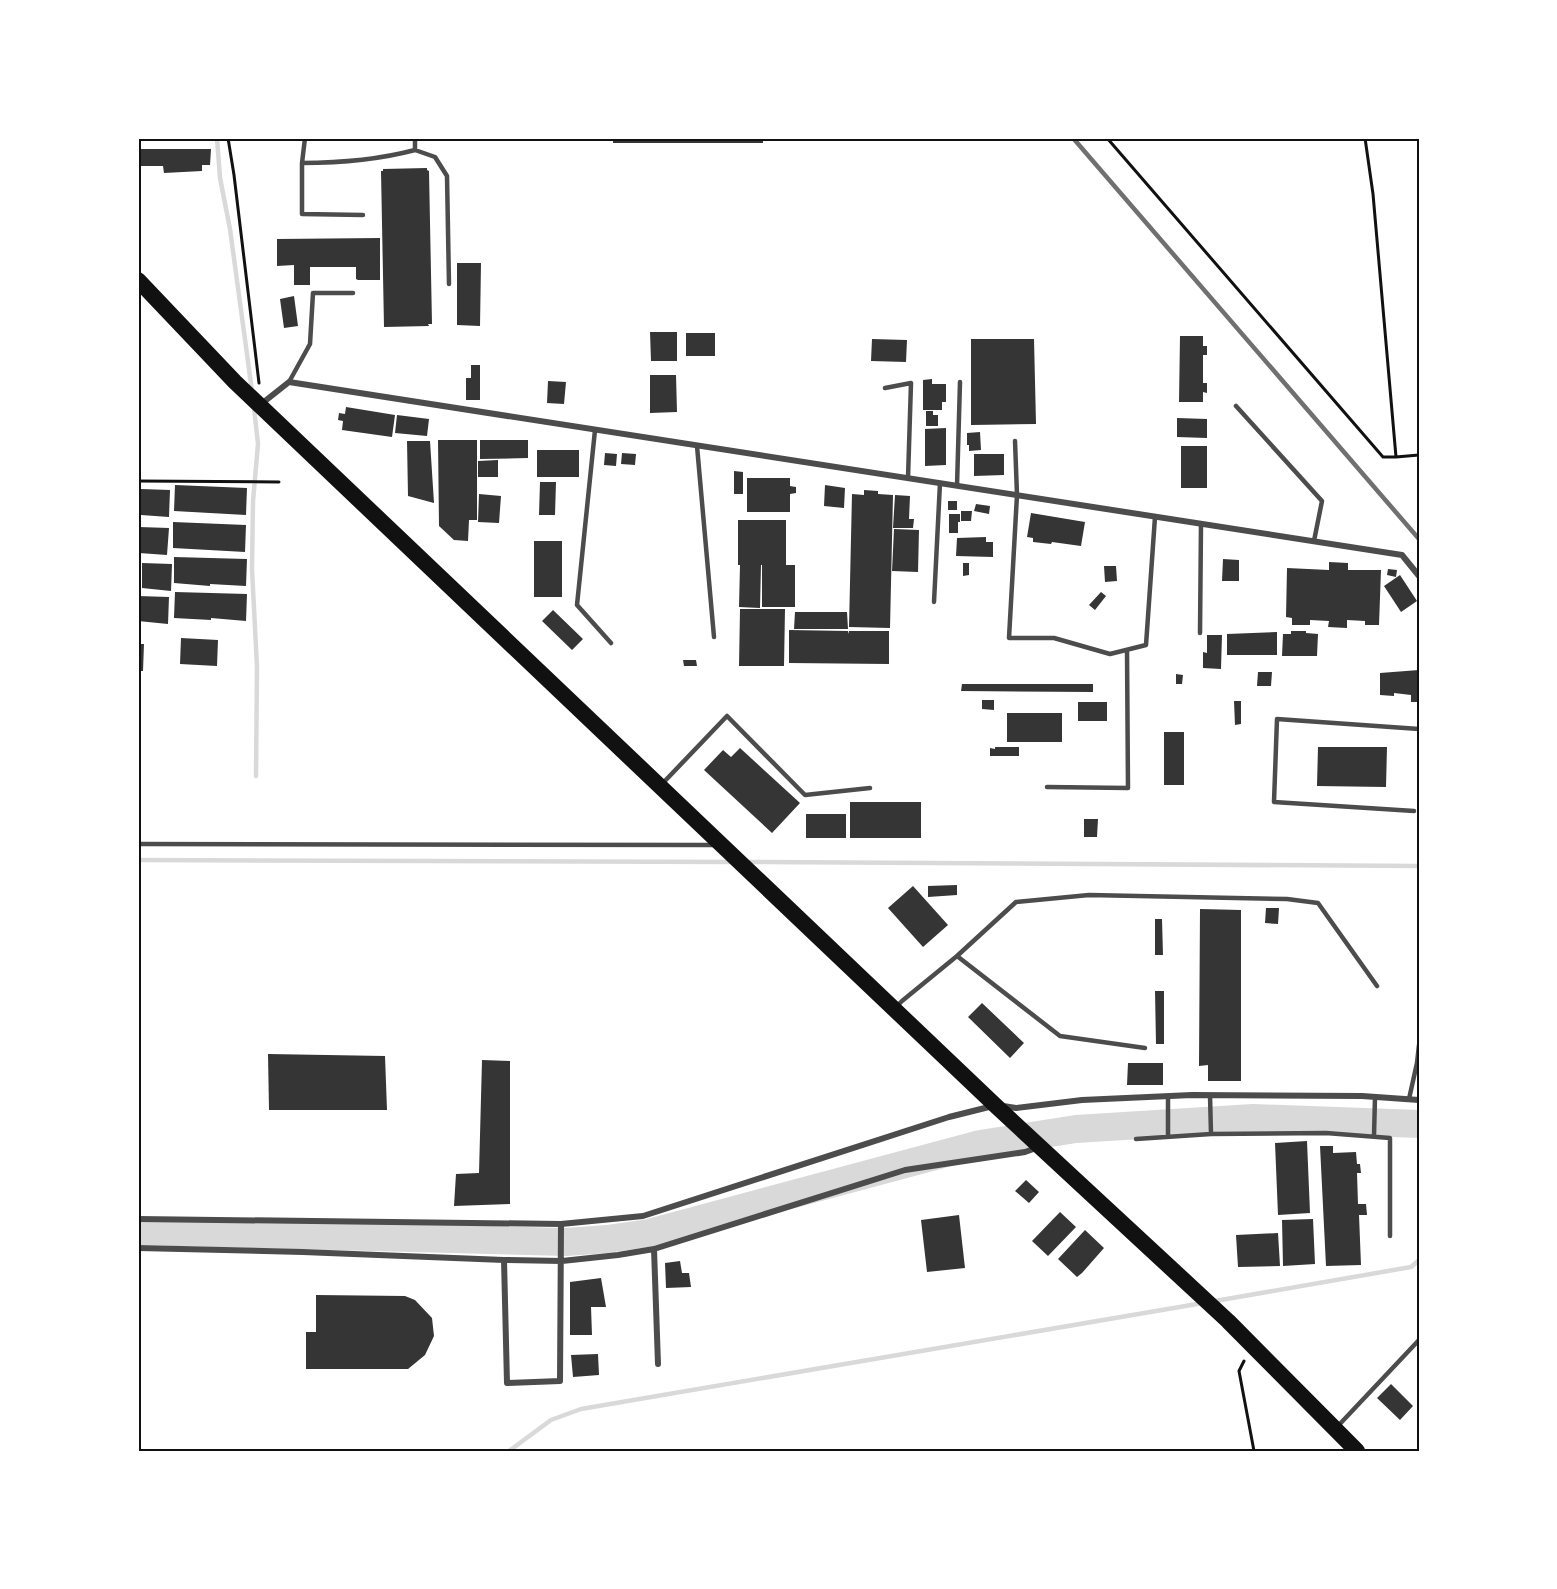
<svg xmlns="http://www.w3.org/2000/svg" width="1557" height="1589" font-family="'IBM Plex Sans',sans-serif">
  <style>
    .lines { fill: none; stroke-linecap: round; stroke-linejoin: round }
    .stream { stroke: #d9d9d9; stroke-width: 4.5 }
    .river { stroke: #d9d9d9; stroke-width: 28 }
    .building { fill: #353535 }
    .path { stroke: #111; stroke-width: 3 }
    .service { stroke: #4c4c4c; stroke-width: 4.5 }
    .minor { stroke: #4c4c4c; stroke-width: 6 }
    .trunk { stroke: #111; stroke-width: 16 }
    .rail { stroke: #707070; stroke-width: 4.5 }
    .neatline { fill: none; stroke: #111; stroke-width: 2 }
  </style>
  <rect width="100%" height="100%" fill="#fff"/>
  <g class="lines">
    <!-- stream -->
    <path class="stream" d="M217 138 220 178 230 229 252 391
      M254 408 258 444 253 501 252 569 257 667 256 776
      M138 860 732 862
      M747 862 1419 866
      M1215 1301 1411 1267 1419 1260
      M509 1451 551 1420 581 1409 1203 1303"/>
    <!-- river -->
    <path class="river" d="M138 1231 566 1242 607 1239 649 1233 980 1144 1076 1129 1253 1118 1419 1124"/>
  </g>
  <!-- building -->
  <path class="building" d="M613 138H763V143H613Z
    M138 149H211L210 165H202V171L164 173 163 166H141L140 158H138Z
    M427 168V170L429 171 432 324H428L429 326 384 327 381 171H383V169Z
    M380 238V280H358L356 279V267H310V285H294V265L277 266V239Z
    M457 263H481L480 326 457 325Z
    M294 296 298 326 284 328 280 299Z
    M650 332H677V361H651Z
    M686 333H715V356H686Z
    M1180 336H1203V346H1207V355H1203V383H1207V393L1203 392V402H1179Z
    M872 339 907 340 906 362 871 361Z
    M971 339H1034L1036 424 971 425Z
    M471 365H480V400H466V378H471Z
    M650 375H676L677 412 650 413Z
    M932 379V384H946V402H942V410H923V380Z
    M548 381 566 382 564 404 547 403Z
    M346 407 395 415 392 437 342 430 343 421 338 420 339 413 345 414Z
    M926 411H933V415H938V426H926Z
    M397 415 429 419 427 436 395 433Z
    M1177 418 1207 419V438L1177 437Z
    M946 428V465L925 466V429Z
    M980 432 981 450 969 451V445H967V433Z
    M438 440H477V520H469L468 541 454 540 439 526Z
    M480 440H528V458L480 459Z
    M407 441H430L434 503 408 496Z
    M1181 446H1207V488H1181Z
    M537 450H579V477H537Z
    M605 453 617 454 616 466 604 465Z
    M622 453 636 454 635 465 621 464Z
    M974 454H1004V475L974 476Z
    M498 460V477H478V461Z
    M734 471 743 472V494H734Z
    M747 478H790V486L796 487V493L790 494V512H747Z
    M540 482H556L555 515H539Z
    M175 485 247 488 246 515 174 511Z
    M825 485 845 488 844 508 824 506Z
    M141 489 170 490 169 517 141 515Z
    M864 490 878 491V494L893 495 890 628 849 627 852 494 864 495Z
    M479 494 501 496 499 523 478 522Z
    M895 495 910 496 909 519H914L913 528H893Z
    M948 501H957V510H948Z
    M976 504 990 506 989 514 974 511Z
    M961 511H972L971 521H961Z
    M1031 513 1085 522 1081 546 1052 542 1051 544 1033 542V538L1027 537Z
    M949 514H960V522H958V533H949Z
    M738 520H786V565H795V607H762V565H761L760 608 739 607 740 565H738Z
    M173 522 246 525 245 552 173 548Z
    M139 527 169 528 167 555 139 553Z
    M894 529 919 530 918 572 892 571Z
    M986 537V542H993V557L956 556 957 538Z
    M534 541H562V597H534Z
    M174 557 247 559 246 586 210 584V586L174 583Z
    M1223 559 1239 560V581H1222Z
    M1329 562 1348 563V570H1381L1379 625H1365V621L1347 620V628L1328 627 1329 621 1310 620V625H1292V618L1286 617 1287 568 1329 570Z
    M142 563 172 564 171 591 142 588Z
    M963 563H969V575L963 576Z
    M1104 566H1116L1117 581 1105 582Z
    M1388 569 1397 570 1396 577 1387 575Z
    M1400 575 1417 601 1401 612 1384 586Z
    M175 592 247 594 246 621 211 618V620L174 618Z
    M1101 592 1106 596 1095 610 1089 605Z
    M138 596 169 597 168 624 138 621Z
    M740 609H785L784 666H739Z
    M553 610 583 639 572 650 542 621Z
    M795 612H847L848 629H794Z
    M789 630 848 631V634L849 631H889V664L789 663Z
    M1291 631H1306V633L1318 634 1317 656H1282L1283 634H1291Z
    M1277 632V655H1227V634Z
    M1207 635H1222L1221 669 1203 668V652L1207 653Z
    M181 638 218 640 217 666 180 664Z
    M138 644H144L143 671H138Z
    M683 660H696L697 666H684Z
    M1419 670V702H1411V695L1394 693V696L1380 695V673Z
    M1258 672H1272L1271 686H1257Z
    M1176 674 1183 675 1182 684H1176Z
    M962 684H1093V692L961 691Z
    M982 700H994V710L982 709Z
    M1234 701H1241V724L1235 725Z
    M1078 702H1107V721H1078Z
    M1007 713H1062V742H1007Z
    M1164 732H1184V785H1164Z
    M995 747H1019V756H990V748L995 749Z
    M1318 747H1387L1386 787 1317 786Z
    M740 748 800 803 772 833 704 770 723 750 731 757Z
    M850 802H921V838H850Z
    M806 814H846V838H806Z
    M1084 819H1098L1097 837H1084Z
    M957 885V895L928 897V886Z
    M913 886 948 925 923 947 888 908Z
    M1266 908H1279L1278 924 1265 923Z
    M1200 909 1241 910V1081H1208V1065L1199 1066Z
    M1155 919H1162L1163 955H1155Z
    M1155 991H1164V1044H1156Z
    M982 1003 1024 1043 1010 1058 968 1017Z
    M268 1054 385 1056 387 1110H269Z
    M482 1060 510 1061V1204L454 1206 456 1174 479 1173Z
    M1128 1063H1163V1085H1127Z
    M1307 1141 1310 1213 1278 1215 1275 1143Z
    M1320 1146H1333V1153L1356 1152 1357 1164H1360L1361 1173H1357L1358 1204H1366L1367 1215H1359L1361 1265 1326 1266Z
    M1026 1180 1039 1192 1029 1203 1015 1191Z
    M1060 1212 1076 1227 1048 1256 1032 1241Z
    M959 1215 965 1268 927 1272 921 1220Z
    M1313 1219 1315 1264 1283 1266 1282 1220Z
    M1085 1230 1104 1248 1082 1273 1077 1277 1058 1259Z
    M1278 1233 1280 1266 1238 1267 1236 1235Z
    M680 1261 682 1273H689L691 1287 666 1288 665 1263Z
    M601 1278 606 1307H591L592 1335H570V1282Z
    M316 1295 405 1296 415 1300 432 1318 434 1336 425 1355 408 1369H306V1332H316Z
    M598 1354 599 1375 573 1377 571 1355Z
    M1391 1384 1413 1406 1400 1420 1377 1398Z"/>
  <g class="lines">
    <!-- path -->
    <path class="path" d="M228 138 234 175 259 383
      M1107 138 1383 457H1396
      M1365 138 1373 194 1396 457 1419 455
      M138 481 279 482
      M1244 1361 1239 1371 1254 1451"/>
    <!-- service -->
    <path class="service" d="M305 138 302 163C342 163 377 160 415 150
      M415 138V150L435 157 447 176 449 284
      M302 163V214L363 215
      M289 382 310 344 313 293H353
      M885 388 911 383 908 478
      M1236 406 1322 501 1314 541
      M595 430 577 605 611 643
      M1015 441 1017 495 1009 638H1054L1110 654 1146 645 1155 517
      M697 446 714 637
      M957 486 960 382
      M934 602 940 483
      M1200 633 1201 524
      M662 784 727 716 805 795 870 788
      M1047 787 1128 788 1127 650
      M1414 811 1274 802 1277 719 1419 729
      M138 844 714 845
      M957 956 1016 902 1089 895 1287 899 1318 903 1377 986
      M896 1007 902 1001 957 956 1060 1036 1145 1048
      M1210 1095 1211 1134
      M1168 1096V1137
      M1409 1099 1417 1063 1419 1045
      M1374 1136 1375 1097
      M1136 1139 1211 1134 1326 1133 1390 1138V1236
      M1337 1427 1419 1340"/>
    <!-- minor -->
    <path class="minor" d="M260 405 289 382 1402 555 1419 576
      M1003 1106 1016 1108 1082 1100 1192 1095 1362 1096 1419 1100
      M138 1219 561 1224 643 1216 949 1117 993 1106
      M138 1248 303 1252 504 1260 562 1261 618 1255 654 1249 905 1170 1025 1152 1039 1147
      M654 1249 658 1364
      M504 1260 507 1383 560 1381 561 1224"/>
    <!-- trunk -->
    <path class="trunk" d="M138 280 235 382 996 1106 1228 1321 1357 1451"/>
    <!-- rail -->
    <path class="rail" d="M1073 138 1419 539"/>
  </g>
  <!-- border -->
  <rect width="1557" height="1589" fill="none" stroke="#ffffff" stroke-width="279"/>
  <rect x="140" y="140" width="1278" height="1310" class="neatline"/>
</svg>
